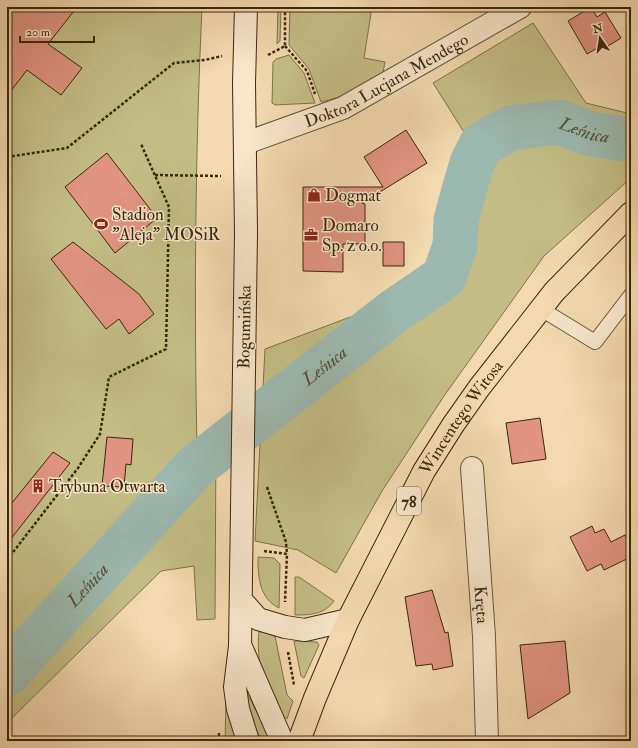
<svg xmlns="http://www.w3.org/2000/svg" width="638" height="748" font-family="'IM FELL Double Pica',serif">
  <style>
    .green { fill: #c3bd85; stroke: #807248 }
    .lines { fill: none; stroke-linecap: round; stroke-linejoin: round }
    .river { stroke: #9cb9b0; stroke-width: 45 }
    .building { fill: #e19481; stroke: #3c270c }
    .lane-casing { stroke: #6a5435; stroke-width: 16 }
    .street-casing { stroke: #6a5435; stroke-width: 24 }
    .secondary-casing { stroke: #3c270c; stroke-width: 24 }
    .primary-casing { stroke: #3c270c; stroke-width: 24 }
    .path { stroke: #3c270c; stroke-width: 2.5; stroke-dasharray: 3 2; stroke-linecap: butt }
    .lane { stroke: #f7e6cb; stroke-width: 14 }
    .street { stroke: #f7e6cb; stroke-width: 22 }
    .secondary { stroke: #f7e6cb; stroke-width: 22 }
    .primary { stroke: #f3d9af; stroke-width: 22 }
    .labels { text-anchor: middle; stroke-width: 3; stroke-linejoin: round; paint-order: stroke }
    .shield { fill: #f7e6cb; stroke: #746045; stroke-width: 1 }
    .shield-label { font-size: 16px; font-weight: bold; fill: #3c270c }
    .street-label { font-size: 17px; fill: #3c270c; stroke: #f7e6cb }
    .poi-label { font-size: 17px; fill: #3c270c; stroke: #f7e6cb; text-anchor: start }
    .water-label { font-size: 18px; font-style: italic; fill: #544c35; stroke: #f7e6cb }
  </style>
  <rect width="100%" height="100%" fill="#f3d9af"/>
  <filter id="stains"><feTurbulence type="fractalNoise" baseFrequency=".005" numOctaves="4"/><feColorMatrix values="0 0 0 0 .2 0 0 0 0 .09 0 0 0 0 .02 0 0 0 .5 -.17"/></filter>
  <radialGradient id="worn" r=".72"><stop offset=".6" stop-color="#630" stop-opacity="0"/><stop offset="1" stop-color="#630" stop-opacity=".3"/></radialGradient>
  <!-- green -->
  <path class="green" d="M7 7H202C195 155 194 302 197 450L32 631 7 660Z
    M278 7H281L280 41 277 44Z
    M290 7H372L364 58 385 62 383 72 343 96 321 102 309 69 289 45Z
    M533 23 586 103 631 114V178L544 256 444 396 382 491 336 573 298 550 255 541 265 349 361 313 437 270 467 137 433 83Z
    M289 55 304 73 315 103 275 105 272 103 273 62 276 59Z
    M216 439 215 619 197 620 194 566 161 571 7 723V666L93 570Z
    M258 557 274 558 280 564 279 608C259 598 258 577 258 557Z
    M295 577H299L334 601C325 614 311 615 295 615Z
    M259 631 275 636 287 695 293 701 287 719C263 704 256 657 259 631Z
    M294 641 317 642 319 645 304 678 301 676Z
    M245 689 270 738 271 741H263L252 724Z
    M226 699 239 741H225Z"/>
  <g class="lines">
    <!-- river -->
    <path class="river" id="s1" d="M7 674 194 468 393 312 444 277 455 246 456 220 465 187 472 163 481 145 510 128 559 122 591 134 631 140"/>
  </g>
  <!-- building -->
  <path class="building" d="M7 7H77L48 44 82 68 61 95 27 70 7 96Z
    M591 7 597 17 605 12 621 38 603 49 601 46 587 54 568 21Z
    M406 130 427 163 362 203 365 204V244H343V272L303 271V187H383L364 157Z
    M107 153 157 218 115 253 65 187Z
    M73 242 139 294 154 314 129 334 119 319 106 329 51 259Z
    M383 242H404V266H383Z
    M540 418 546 459 512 464 506 423Z
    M107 437 133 439 131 465 126 464 124 487 102 486Z
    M53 452 70 463 7 544V509Z
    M592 526 595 533 604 529 611 542 625 535 631 547V557L604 570 601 564 587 571 570 537Z
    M432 590 445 633 448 632 453 666 433 670 432 664 416 666 405 597Z
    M565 641 570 693 528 719 520 645Z"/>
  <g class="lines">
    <!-- lane casing -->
    <g class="lane-casing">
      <path id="lane" d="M541 309 595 342 631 295"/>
    </g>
    <!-- street casing -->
    <g class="street-casing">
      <g id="street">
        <path id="s2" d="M246 143 343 108 520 7"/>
        <path id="s3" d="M472 468 484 636 487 741"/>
      </g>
    </g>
    <!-- secondary casing -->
    <g class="secondary-casing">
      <path id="secondary" d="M246 7 244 83 246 233 240 646 235 687 238 709 248 741
        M241 600 258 619 285 627 305 630 348 620
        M241 647 282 741"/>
    </g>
    <!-- primary casing -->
    <g class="primary-casing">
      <g id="primary">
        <path id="s4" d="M299 741 315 698 348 620 424 471 453 425 479 388 554 292 631 213"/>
      </g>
    </g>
    <!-- path -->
    <path class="path" d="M285 46 307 71 315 94
      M268 55 285 46V7
      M7 157 67 148 174 63 205 60 222 56
      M155 175 221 176
      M267 487 286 542 287 554
      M264 551 287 554 285 602
      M7 560 78 468 100 434 109 377 166 349 169 207 141 144
      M288 652 294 685
      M219 741V733"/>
    <!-- lane -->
    <use href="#lane" class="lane"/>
    <!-- street -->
    <use href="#street" class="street"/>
    <!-- secondary -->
    <use href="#secondary" class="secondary"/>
    <!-- primary -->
    <use href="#primary" class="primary"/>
  </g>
  <!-- icons -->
  <defs>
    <g id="shop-bare" transform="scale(1.08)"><path d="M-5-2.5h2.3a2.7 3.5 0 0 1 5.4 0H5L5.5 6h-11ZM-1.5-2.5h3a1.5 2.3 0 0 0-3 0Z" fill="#8f2418" stroke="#f7e6cb" stroke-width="2.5" paint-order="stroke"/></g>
    <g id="stadium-bare" transform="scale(1.08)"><path d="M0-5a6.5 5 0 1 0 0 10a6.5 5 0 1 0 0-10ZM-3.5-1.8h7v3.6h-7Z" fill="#8f2418" stroke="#f7e6cb" stroke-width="2.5" paint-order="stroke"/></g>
    <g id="office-bare" transform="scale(1.08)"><path d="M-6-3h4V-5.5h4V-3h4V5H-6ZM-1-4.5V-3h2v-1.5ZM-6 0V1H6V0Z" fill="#8f2418" stroke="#f7e6cb" stroke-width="2.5" paint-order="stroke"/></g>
    <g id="building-bare" transform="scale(1.08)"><path d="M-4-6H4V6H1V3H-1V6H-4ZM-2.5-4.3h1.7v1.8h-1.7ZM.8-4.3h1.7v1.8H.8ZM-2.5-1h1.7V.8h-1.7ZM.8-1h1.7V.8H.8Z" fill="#8f2418" stroke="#f7e6cb" stroke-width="2.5" paint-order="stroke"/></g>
  </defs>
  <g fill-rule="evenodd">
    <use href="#shop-bare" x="314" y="195"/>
    <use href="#stadium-bare" x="101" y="224"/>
    <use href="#office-bare" x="311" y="235"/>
    <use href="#building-bare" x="38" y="486"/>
  </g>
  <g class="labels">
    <!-- shield labels -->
    <rect class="shield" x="397" y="487" width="24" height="28" rx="3"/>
    <g class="shield-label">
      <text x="409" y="507">78</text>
    </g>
    <!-- street labels -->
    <g class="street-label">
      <text dy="6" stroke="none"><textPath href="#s2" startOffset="154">Doktora Lucjana Mendego</textPath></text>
      <text transform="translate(244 327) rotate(-89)" y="6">Bogumińska</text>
      <text dy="6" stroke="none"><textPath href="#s4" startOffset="363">Wincentego Witosa</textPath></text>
      <text dy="6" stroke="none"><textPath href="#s3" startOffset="137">Kręta</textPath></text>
    </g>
    <!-- poi labels -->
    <g class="poi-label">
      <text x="325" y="201">Dogmat</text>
      <text x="112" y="220">Stadion<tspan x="112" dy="20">"Aleja" MOSiR</tspan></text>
      <text x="322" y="231">Domaro<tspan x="322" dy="20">Sp. z o.o.</tspan></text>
      <text x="49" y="492">Trybuna Otwarta</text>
    </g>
    <!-- water labels -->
    <g class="water-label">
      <text dy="6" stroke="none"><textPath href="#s1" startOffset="841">Leśnica</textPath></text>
      <text dy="6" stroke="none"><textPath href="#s1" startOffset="444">Leśnica</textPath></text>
      <text dy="6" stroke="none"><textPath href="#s1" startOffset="120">Leśnica</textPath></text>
    </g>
  </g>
  <!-- margin -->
  <rect width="638" height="748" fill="none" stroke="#f3d9af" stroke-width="24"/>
  <rect x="8" y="8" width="622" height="732" fill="none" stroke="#3c270c" stroke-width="2"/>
  <rect x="12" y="12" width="614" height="724" fill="none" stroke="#3c270c"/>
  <!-- north arrow -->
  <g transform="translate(600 38) rotate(347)" stroke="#f7e6cb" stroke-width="3" paint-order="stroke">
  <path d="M0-3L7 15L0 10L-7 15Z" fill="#3c270c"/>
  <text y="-6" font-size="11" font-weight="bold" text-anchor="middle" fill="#3c270c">N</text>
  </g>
  <!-- scale -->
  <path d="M20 36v6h74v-6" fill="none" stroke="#3c270c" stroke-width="2"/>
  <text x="26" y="36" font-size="12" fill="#3c270c" stroke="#f7e6cb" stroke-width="3" paint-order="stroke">20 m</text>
  <rect width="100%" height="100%" filter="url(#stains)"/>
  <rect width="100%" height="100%" fill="url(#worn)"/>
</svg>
